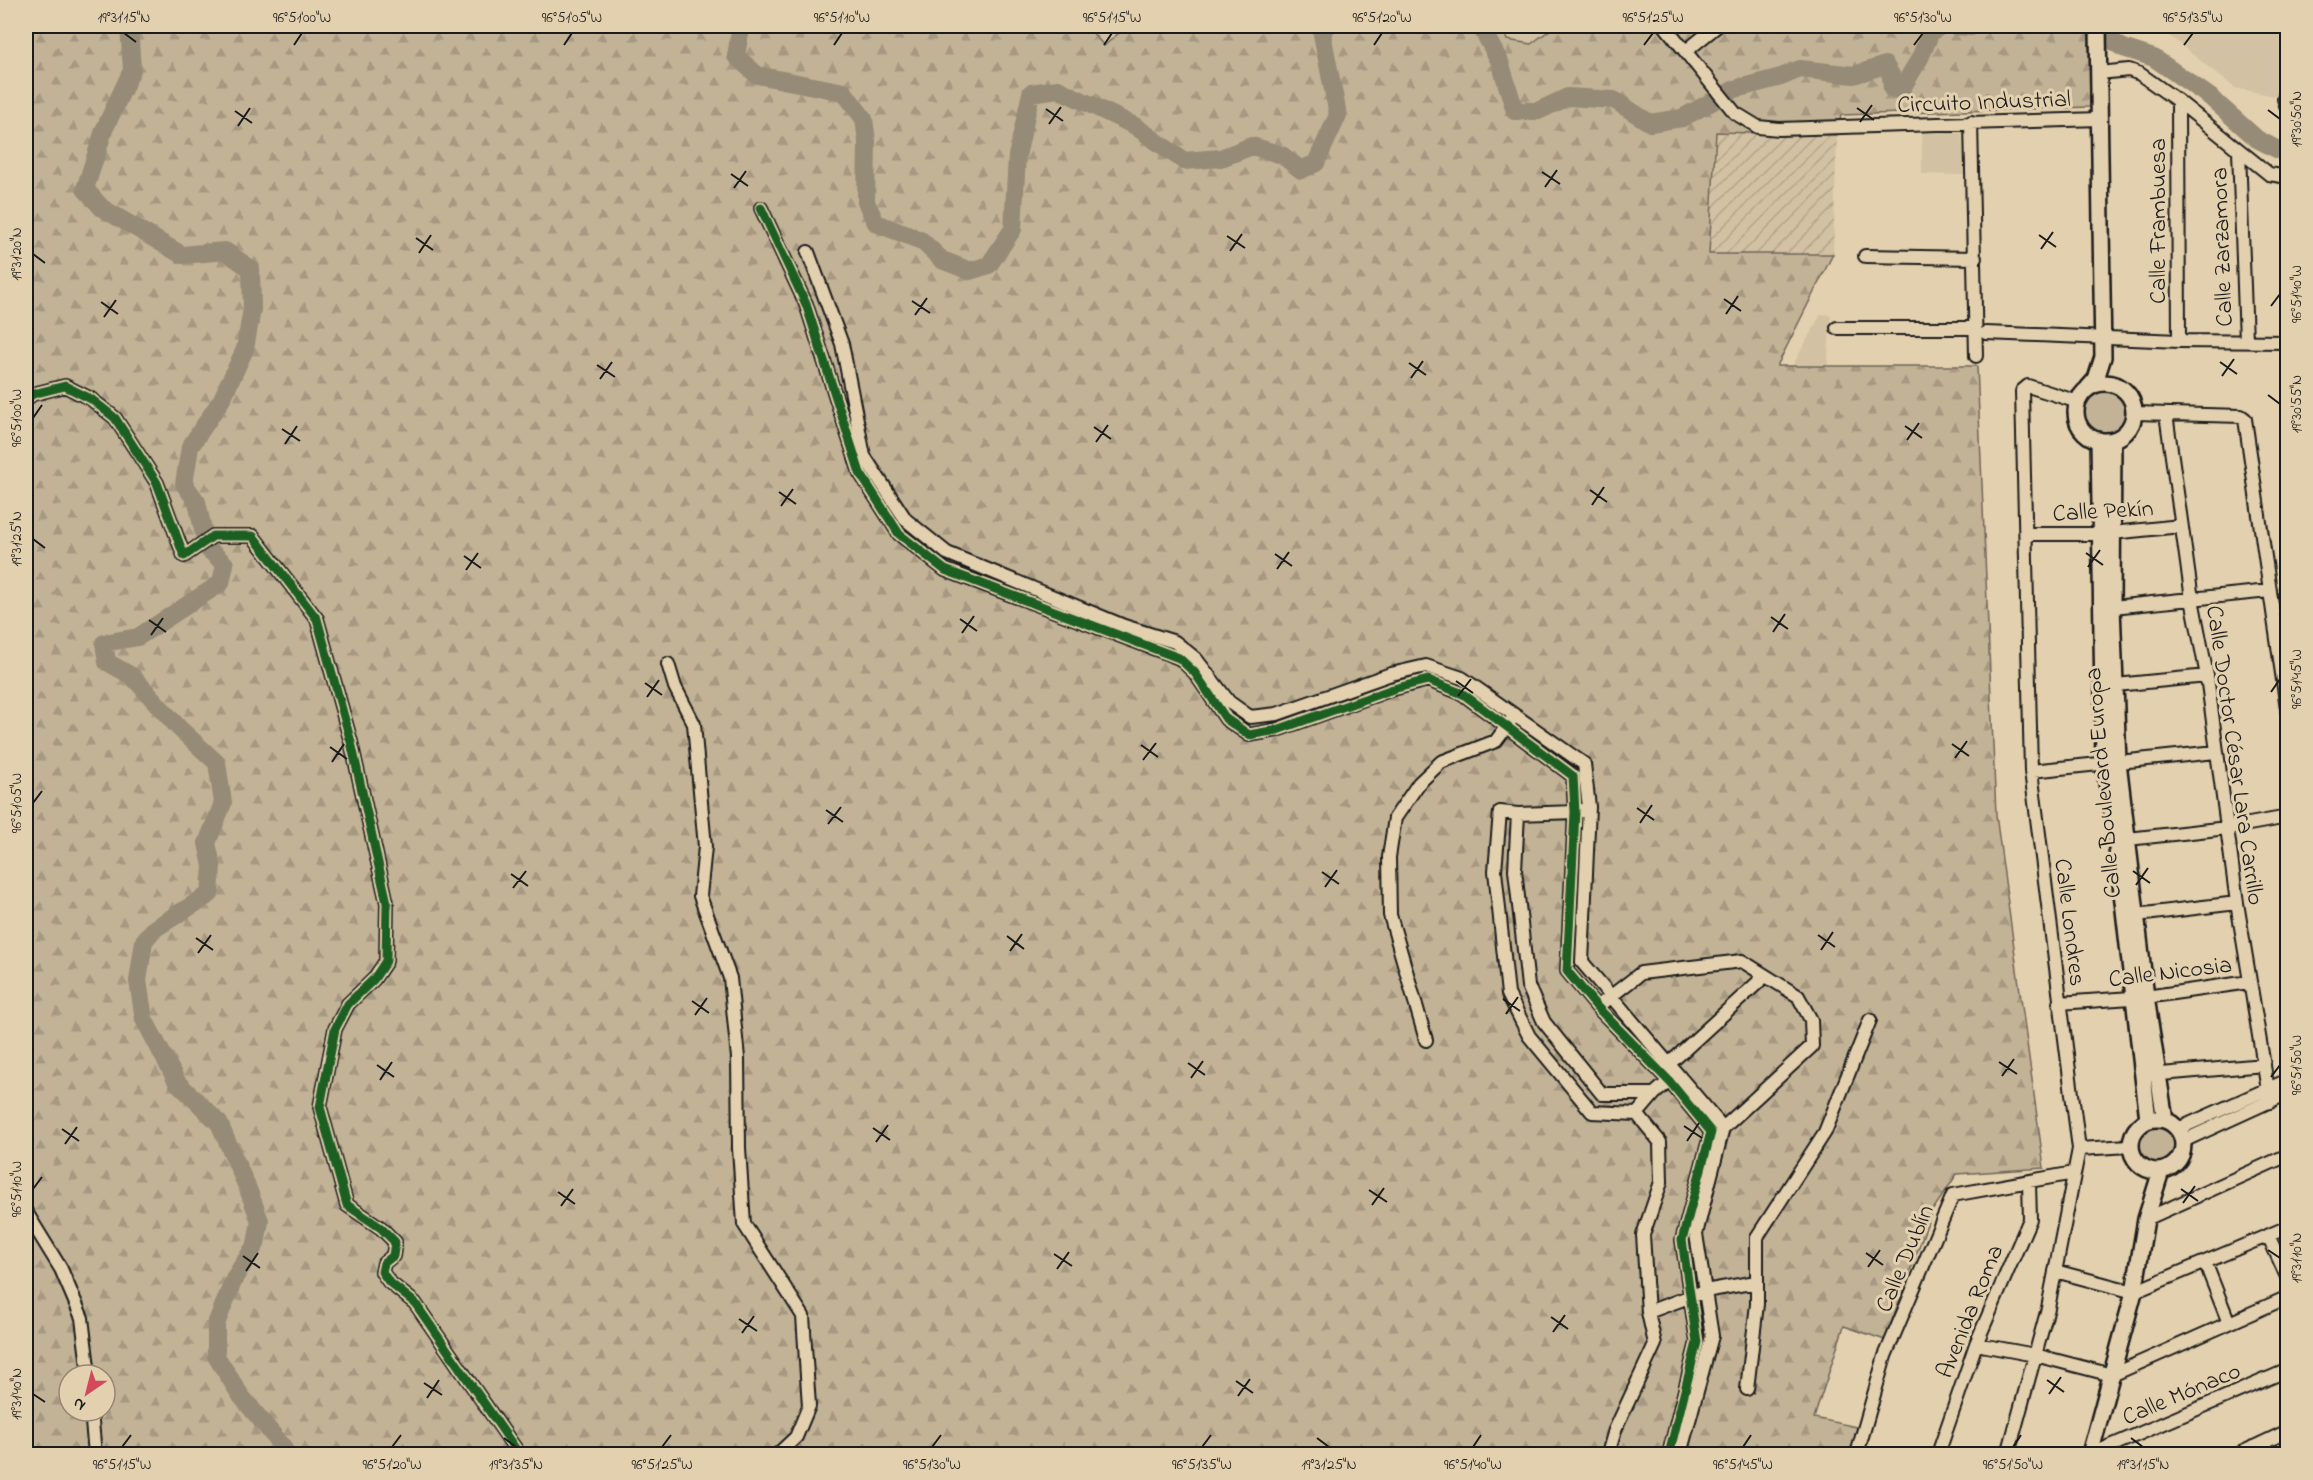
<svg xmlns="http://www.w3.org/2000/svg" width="2313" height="1480" font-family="'Indie Flower',sans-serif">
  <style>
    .built { fill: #d2c1a2 }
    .industrial { fill: url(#industrial-furrows) }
    .green { fill: #c2b296; stroke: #6f6759; stroke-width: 1.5 }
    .forest { fill: url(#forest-firs); stroke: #6f6759; stroke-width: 1.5; fill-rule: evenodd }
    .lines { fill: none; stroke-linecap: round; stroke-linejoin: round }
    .river { stroke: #968b76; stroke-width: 18 }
    .minor-casing { stroke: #1c1c1c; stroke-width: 16 }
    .major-casing { stroke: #1c1c1c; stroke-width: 20 }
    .minor { stroke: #e3d0ae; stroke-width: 12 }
    .major { stroke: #e3d0ae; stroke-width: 15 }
    .cycleway-casing { stroke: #e3d0ae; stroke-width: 13 }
    .cycleway { stroke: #1b5e20; stroke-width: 9 }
    .ticks { fill: none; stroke: #1c1c1c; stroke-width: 2 }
    .labels { text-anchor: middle; stroke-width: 6; stroke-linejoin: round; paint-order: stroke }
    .street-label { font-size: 24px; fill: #1c1c1c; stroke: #e3d0ae }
    .neatline { fill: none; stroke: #1c1c1c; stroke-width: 2 }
    .ticks-label { font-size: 15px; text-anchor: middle; fill: #1c1c1c }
  </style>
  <defs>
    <pattern id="industrial-furrows" width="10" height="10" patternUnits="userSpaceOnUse" patternTransform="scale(1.5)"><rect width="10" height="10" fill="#d2c1a2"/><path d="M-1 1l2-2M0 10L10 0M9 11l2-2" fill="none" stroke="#b4a58b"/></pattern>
    <pattern id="forest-firs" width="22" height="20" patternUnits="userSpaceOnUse" patternTransform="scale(1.5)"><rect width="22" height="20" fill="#c2b296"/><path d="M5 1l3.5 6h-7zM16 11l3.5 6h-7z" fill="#a69881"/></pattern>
  </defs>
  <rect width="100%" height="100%" fill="#e3d0ae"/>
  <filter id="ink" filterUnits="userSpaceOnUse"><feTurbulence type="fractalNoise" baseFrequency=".0167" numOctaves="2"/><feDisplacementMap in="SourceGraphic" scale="12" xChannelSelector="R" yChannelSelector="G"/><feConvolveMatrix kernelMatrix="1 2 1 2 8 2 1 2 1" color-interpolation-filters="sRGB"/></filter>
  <g filter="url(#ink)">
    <!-- built -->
    <path class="built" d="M1087 26H1127L1104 46Z
      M1502 26H1555L1531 44 1507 40Z
      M2157 26H2287V80L2281 88 2280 97 2235 88Z
      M1922 132 1962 133 1964 175 1922 174Z
      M1821 314 1831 315 1827 371 1791 369Z"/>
    <!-- industrial -->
    <path class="industrial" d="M1715 132 1837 135 1833 254 1709 255Z"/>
    <!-- green -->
    <path class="green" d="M2081 411a23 23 0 1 1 46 0a23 23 0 1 1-46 0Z
      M2138 1144a19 19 0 1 1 38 0a19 19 0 1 1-38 0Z"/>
    <!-- forest -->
    <path class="forest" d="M26 26H1087L1104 46 1127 26H1502L1507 40 1531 44 1555 26H2089L2090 107 1841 115 1837 135 1716 132 1709 254H1833L1777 366H1977L1996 815 2044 1168 1957 1174 1932 1211 1885 1340 1844 1326 1814 1418 1857 1427 1851 1454H26ZM69 1375H105V1411H69Z"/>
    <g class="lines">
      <!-- river -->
      <path class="river" d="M129 26 132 70 104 130 85 189 102 208 182 255 225 251 251 269 252 309 245 349 222 399 190 447 184 484 197 502 207 548 225 564 221 583 138 637 104 643 107 662 132 676 179 728 217 763 223 803 207 843 212 866 210 894 154 929 144 941 138 981 144 1019 177 1082 219 1123 248 1189 260 1221 256 1244 235 1277 216 1324V1356L241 1396 283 1447 286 1454
        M741 26 736 56 757 75 844 92 864 119 867 141 866 202 876 223 922 241 942 260 970 271 989 265 1013 229 1017 156 1031 93 1058 89 1135 126 1184 161 1221 158 1252 146 1282 155 1301 170 1316 163 1338 115 1322 34 1327 26
        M1477 26 1482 29 1500 62 1515 111H1538L1568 97 1614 100 1650 123 1682 118 1735 89 1781 77 1800 69 1854 75 1885 65 1891 75 1892 89 1901 90 1920 58 1931 32 1941 26
        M1955 26 1971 27 1973 26
        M2089 26 2123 48 2154 58 2210 97 2257 139 2288 155"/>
      <!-- minor casing -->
      <g class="minor-casing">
        <path id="minor" d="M1665 26 1735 113 1758 127 1779 129 2100 119
          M1686 51 1717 26
          M2099 73 2129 70 2140 74 2178 101 2269 174 2288 177
          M2288 86 2284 99 2288 111
          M2178 101 2179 341
          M1971 122 1976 356
          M2239 151 2246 341
          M761 208 806 304 860 473 899 534 945 570 1179 658 1195 673 1226 719 1249 735 1277 730 1393 689 1428 680 1463 694 1573 776 1575 812 1567 971 1597 1007 1670 1082 1711 1132 1682 1240 1697 1342 1669 1454
          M808 252 842 344 864 456 906 520 947 553 1124 626 1175 642 1196 659 1229 702 1250 717 1277 714 1391 674 1426 666 1462 678 1584 764 1589 807 1582 962 1723 1128 1696 1234 1712 1336 1680 1454
          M1865 256 1975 258
          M1837 328H1975
          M1986 333 2179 341 2288 342
          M26 399 33 394 65 386 91 399 115 418 157 483 184 556 213 536H253L317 619 351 742 387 903 386 961 374 979 348 1004 335 1029 320 1107 347 1205 381 1228 395 1242 393 1256 384 1263 382 1272 389 1282 415 1303 519 1454
          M2135 413 2241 416 2245 419 2288 715
          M2166 414 2192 599 2207 676 2237 903 2270 1102
          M2027 534H2102L2181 526
          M2103 608 2269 591
          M668 664 675 687 694 724 705 847 700 896 730 978 738 1058 739 1148 744 1224 803 1316 809 1406 796 1437 778 1454
          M2106 686 2207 676
          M2031 771 2216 752
          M1582 810 1575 812 1518 814 1500 812 1495 871 1508 994 1529 1036 1592 1112 1637 1114 1660 1142 1661 1182 1643 1235 1648 1312 1655 1344 1615 1430 1608 1454
          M1518 814 1515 870 1528 986 1544 1022 1602 1094H1654
          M2119 840 2227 828 2288 817
          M2128 916 2237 903
          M2059 1003 2146 997 2249 982
          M1597 1007 1641 973 1742 961 1798 996 1811 1020 1812 1046 1723 1128
          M1426 1040 1390 915 1389 857 1395 818 1419 783 1441 762 1496 741 1510 722
          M1670 1063 1765 976
          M2150 1075 2264 1065
          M1637 1114 1654 1094 1675 1076
          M2178 1129 2288 1080
          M2183 1141 2288 1093
          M2079 1149 2130 1146
          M26 1212 61 1269 82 1318 89 1375
          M2146 1219 2288 1155
          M2268 1235 2288 1279
          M2205 1262 2229 1323
          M2055 1271 2134 1292 2288 1227
          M1648 1312 1705 1291 1756 1282
          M1976 1344 2035 1355 2112 1375 2288 1297
          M1747 1389 1757 1304V1237L1825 1132 1870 1020
          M91 1411 95 1454
          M2253 1447 2278 1454
          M1857 1454 1885 1356 1953 1195 2074 1173
          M1938 1454 1976 1344 2030 1219 2029 1183
          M2008 1454 2048 1308 2079 1149 2031 771 2022 391 2028 386 2078 402
          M2092 1454 2288 1370
          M2239 1454 2288 1431"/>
      </g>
      <!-- major casing -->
      <g class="major-casing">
        <path id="major" d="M2076 412a29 29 0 1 1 58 0a29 29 0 1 1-58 0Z
          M2088 388 2096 379 2103 357 2098 26
          M2099 440 2104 763 2116 840 2148 1120
          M2113 440 2112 607 2118 762 2146 997 2165 1120
          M2131 1145a26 26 0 1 1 52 0a26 26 0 1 1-52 0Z
          M2090 1454 2134 1292 2146 1219 2161 1171"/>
      </g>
      <!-- minor -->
      <use href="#minor" class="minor"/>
      <!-- major -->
      <use href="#major" class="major"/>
      <!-- cycleway casing -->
      <g class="cycleway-casing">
        <path id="cycleway" d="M761 208 806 304 860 473 899 534 945 570 1179 658 1195 673 1226 719 1249 735 1277 730 1393 689 1428 680 1463 694 1573 776 1575 812 1567 971 1597 1007 1670 1082 1711 1132 1682 1240 1697 1342 1669 1454
          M26 399 33 394 65 386 91 399 115 418 157 483 184 556 213 536H253L317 619 351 742 387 903 386 961 374 979 348 1004 335 1029 320 1107 347 1205 381 1228 395 1242 393 1256 384 1263 382 1272 389 1282 415 1303 519 1454"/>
      </g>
      <!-- cycleway -->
      <use href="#cycleway" class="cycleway"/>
    </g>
  </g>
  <!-- ticks -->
  <path class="ticks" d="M124 33 136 42M294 45 302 33M564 45 572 33M834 45 842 33M1104 45 1112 33M1374 45 1382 33M1644 45 1653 33M1914 45 1923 33M2184 45 2193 33M1857 108 1874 120M1046 109 1063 121M2268 110 2280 119M235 111 252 123M1860 122 1872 105M1049 124 1061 107M238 126 250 108M1542 172 1560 184M731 174 748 186M1545 187 1557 170M734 188 746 171M2039 235 2056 247M1227 236 1245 248M416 238 433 250M2041 249 2053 232M1230 251 1242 234M419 253 431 235M33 254 45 263M1724 299 1741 311M912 301 930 313M101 302 118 314M2271 306 2280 294M1726 314 1738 296M915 315 927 298M104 317 116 300M2220 362 2237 374M1409 363 1426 375M597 365 615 377M2222 376 2234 359M1411 378 1423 361M600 379 612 362M2268 395 2280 404M33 418 42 405M1905 426 1922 438M1094 427 1111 439M282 429 300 441M1907 440 1919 423M1096 442 1108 425M285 444 297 426M1590 490 1607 502M779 492 796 504M1592 505 1604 487M781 506 793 489M33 539 45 548M2086 553 2103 565M1275 554 1292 566M464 556 481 568M2088 567 2100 550M1277 569 1289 552M466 570 478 553M1771 617 1788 629M960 619 977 631M149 620 166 632M1773 632 1785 614M962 633 974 616M151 635 163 618M1456 681 1473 693M645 683 662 695M2271 692 2280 679M1458 696 1471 679M647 697 659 680M1952 744 1969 756M1141 745 1158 757M330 747 347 759M1955 758 1967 741M1143 760 1156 743M332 762 344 744M33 803 42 791M1637 808 1654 820M826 810 843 822M1640 823 1652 805M828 824 841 807M2133 871 2150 883M1322 872 1339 884M511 874 528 886M2136 885 2148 868M1325 887 1337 870M513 888 526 871M1818 935 1835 947M1007 936 1024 949M196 938 213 950M1821 950 1833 932M1010 951 1022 934M198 953 211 935M1503 999 1520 1011M692 1001 709 1013M1506 1014 1518 997M695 1015 707 998M1999 1062 2017 1074M1188 1063 1205 1075M377 1065 394 1077M2002 1076 2014 1059M2271 1077 2280 1065M1191 1078 1203 1061M380 1080 392 1062M1684 1126 1702 1138M873 1128 890 1140M62 1129 79 1141M1687 1141 1699 1123M876 1142 888 1125M65 1144 77 1127M33 1189 42 1177M2181 1189 2198 1201M1369 1190 1387 1202M558 1192 575 1204M2183 1203 2195 1186M1372 1205 1384 1188M561 1206 573 1189M2268 1250 2280 1258M1866 1253 1883 1265M1054 1254 1072 1266M243 1256 260 1268M1868 1267 1880 1250M1057 1269 1069 1252M246 1271 258 1253M1551 1317 1568 1329M739 1319 757 1331M1553 1332 1565 1315M742 1333 754 1316M2047 1380 2064 1392M1236 1381 1253 1393M424 1383 442 1395M33 1394 45 1402M2049 1394 2061 1377M1238 1396 1250 1379M427 1398 439 1380M504 1438 516 1447M1317 1438 1329 1447M2131 1438 2143 1447M122 1447 131 1435M392 1447 401 1435M662 1447 671 1435M932 1447 941 1435M1202 1447 1211 1435M1473 1447 1481 1435M1743 1447 1751 1435M2013 1447 2021 1435"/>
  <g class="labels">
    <!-- street labels -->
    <g class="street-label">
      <text transform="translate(1984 101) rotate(-2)" y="8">Circuito Industrial</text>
      <text transform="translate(2157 221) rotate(-90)" y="8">Calle Frambuesa</text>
      <text transform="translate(2221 247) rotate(-92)" y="8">Calle Zarzamora</text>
      <text transform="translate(2103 510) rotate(-3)" y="8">Calle Pekín</text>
      <text transform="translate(2236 755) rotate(82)" y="8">Calle Doctor César Lara Carrillo</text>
      <text transform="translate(2102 783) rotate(-95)" y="8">Calle Boulevard Europa</text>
      <text transform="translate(2071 922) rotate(83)" y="8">Calle Londres</text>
      <text transform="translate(2170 971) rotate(-7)" y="8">Calle Nicosia</text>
      <text transform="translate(1904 1258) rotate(-67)" y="8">Calle Dublín</text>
      <text transform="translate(1969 1311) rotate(-68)" y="8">Avenida Roma</text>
      <text transform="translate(2181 1393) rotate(-23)" y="8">Calle Mónaco</text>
    </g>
  </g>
  <!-- margin -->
  <rect width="2313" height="1480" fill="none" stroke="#e3d0ae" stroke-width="66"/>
  <!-- north arrow -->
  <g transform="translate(87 1393) rotate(215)"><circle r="28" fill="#e3d0ae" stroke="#938874" stroke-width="1.5"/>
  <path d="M0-4.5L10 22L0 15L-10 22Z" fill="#d1495b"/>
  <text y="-9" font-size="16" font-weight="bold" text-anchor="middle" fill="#1c1c1c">N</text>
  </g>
  <rect x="33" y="33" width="2247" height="1414" class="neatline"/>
  <g class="ticks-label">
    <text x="124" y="22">19°31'15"N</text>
    <text x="302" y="22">96°51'00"W</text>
    <text x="572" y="22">96°51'05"W</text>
    <text x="842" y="22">96°51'10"W</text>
    <text x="1112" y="22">96°51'15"W</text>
    <text x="1382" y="22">96°51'20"W</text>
    <text x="1653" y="22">96°51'25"W</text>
    <text x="1923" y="22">96°51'30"W</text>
    <text x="2193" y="22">96°51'35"W</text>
    <text transform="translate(2296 119) rotate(-90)" y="5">19°30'50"N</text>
    <text transform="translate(16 254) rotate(-90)" y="5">19°31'20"N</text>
    <text transform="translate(2296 294) rotate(-90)" y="5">96°51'40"W</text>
    <text transform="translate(2296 404) rotate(-90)" y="5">19°30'55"N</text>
    <text transform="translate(16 418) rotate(-90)" y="5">96°51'00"W</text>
    <text transform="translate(16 539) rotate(-90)" y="5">19°31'25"N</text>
    <text transform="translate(2296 679) rotate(-90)" y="5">96°51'45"W</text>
    <text transform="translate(16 803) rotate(-90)" y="5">96°51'05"W</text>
    <text transform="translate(2296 1065) rotate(-90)" y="5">96°51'50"W</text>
    <text transform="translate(16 1189) rotate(-90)" y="5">96°51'10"W</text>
    <text transform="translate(2296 1258) rotate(-90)" y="5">19°31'10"N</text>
    <text transform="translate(16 1394) rotate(-90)" y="5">19°31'40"N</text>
    <text x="122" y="1469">96°51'15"W</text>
    <text x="392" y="1469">96°51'20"W</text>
    <text x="516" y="1469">19°31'35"N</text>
    <text x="662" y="1469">96°51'25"W</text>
    <text x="932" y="1469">96°51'30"W</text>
    <text x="1202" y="1469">96°51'35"W</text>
    <text x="1329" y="1469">19°31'25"N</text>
    <text x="1473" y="1469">96°51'40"W</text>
    <text x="1743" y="1469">96°51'45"W</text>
    <text x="2013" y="1469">96°51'50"W</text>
    <text x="2143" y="1469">19°31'15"N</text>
  </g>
</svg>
